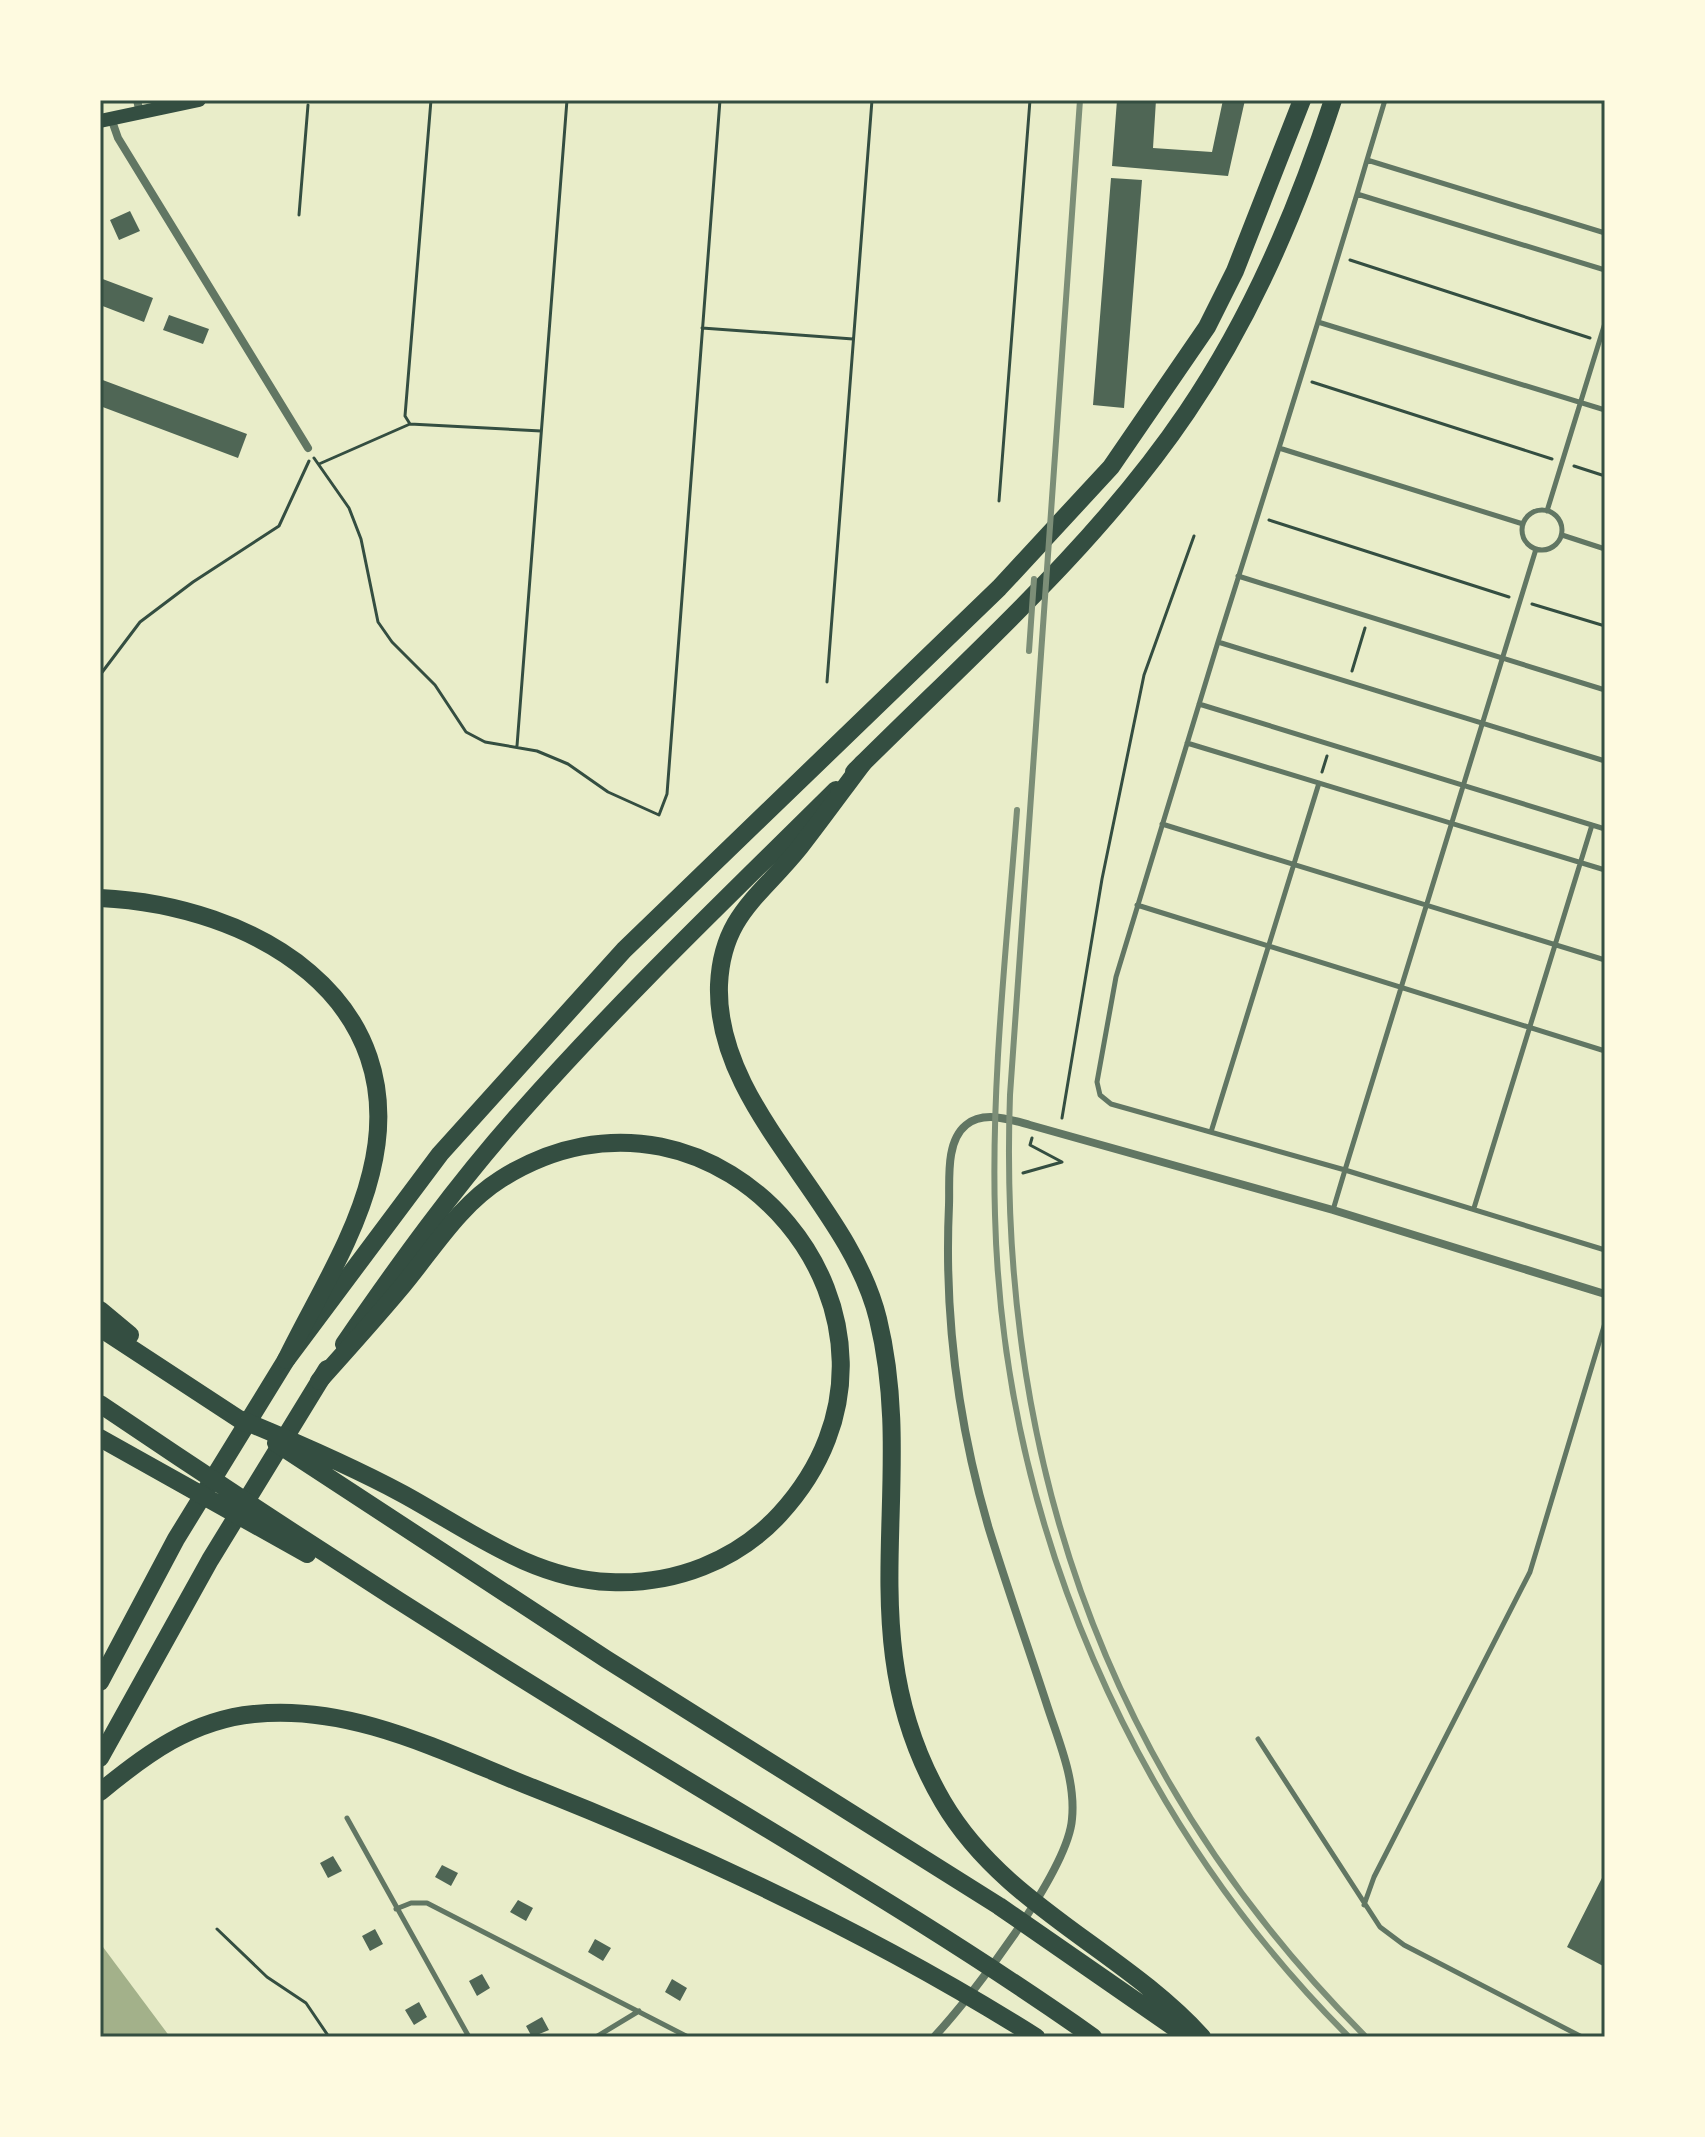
<svg xmlns="http://www.w3.org/2000/svg" width="1705" height="2137" font-family="Montserrat,sans-serif">
  <style>
    .water { fill: #a3b18a }
    .building { fill: #4f6655 }
    .lines { fill: none; stroke-linecap: round; stroke-linejoin: round }
    .path { stroke: #344e41; stroke-width: 3 }
    .service { stroke: #617663; stroke-width: 5 }
    .minor { stroke: #617663; stroke-width: 8 }
    .secondary { stroke: #344e41; stroke-width: 14 }
    .trunk { stroke: #344e41; stroke-width: 18 }
    .motorway { stroke: #344e41; stroke-width: 18 }
    .rail { stroke: #7c8e77; stroke-width: 6 }
    .neatline { fill: none; stroke: #344e41; stroke-width: 3 }
  </style>
  <rect width="100%" height="100%" fill="#e9edc9"/>
  <!-- water -->
  <path class="water" d="M100 1943 170 2037H100Z"/>
  <!-- building -->
  <path class="building" d="M1117 100H1156L1153 148 1212 152 1223 100H1245L1228 176 1112 166Z
    M1111 178 1142 180 1124 408 1093 405Z
    M130 211 140 231 119 240 110 220Z
    M100 278 153 298 144 322 100 305Z
    M169 315 209 329 203 344 163 330Z
    M100 379 247 434 238 458 100 406Z
    M333 1856 342 1871 328 1878 320 1863Z
    M442 1865 458 1873 451 1886 435 1877Z
    M1605 1872V1967L1567 1947Z
    M518 1900 533 1908 526 1921 510 1912Z
    M375 1929 383 1944 370 1951 362 1936Z
    M595 1939 611 1948 603 1961 588 1952Z
    M482 1974 490 1988 477 1996 469 1981Z
    M672 1979 687 1988 680 2001 665 1992Z
    M419 2002 427 2017 414 2025 405 2010Z
    M542 2017 549 2030 532 2037 526 2026Z"/>
  <g class="lines">
    <!-- path -->
    <path class="path" d="M431 100 405 416 410 424 541 431
      M299 215 308 105
      M1350 260 1590 338
      M702 328 853 339
      M1312 382 1552 459
      M314 458 349 508 361 539 378 622 392 642 435 685 466 732 485 742 537 751 568 764 608 792 659 815 667 794 720 100
      M319 464 410 424
      M1574 466 1605 476
      M999 501 1030 100
      M1269 520 1509 597
      M1532 604 1605 626
      M1352 671 1365 628
      M100 675 140 622 193 582 279 526 309 461
      M827 682 872 100
      M517 746 567 100
      M1322 772 1327 756
      M1062 1118 1102 879 1144 675 1194 536
      M1023 1173 1062 1162 1030 1145 1032 1138
      M217 1929 267 1977 306 2003 329 2037"/>
    <!-- service -->
    <path class="service" d="M1385 100 1367 160 1605 233
      M1600 100 1605 102
      M1367 160 1357 194 1605 270
      M1357 194 1318 322 1605 410
      M1318 322 1279 448 1523 524
      M1279 448 1218 642 1605 761
      M1522 530a20 20 0 1 1 40 0a20 20 0 1 1-40 0Z
      M1547 511 1605 323
      M1562 535 1605 549
      M1536 549 1345 1170 1605 1250
      M1238 576 1605 690
      M1218 642 1116 977 1097 1082 1100 1095 1111 1104 1345 1170 1333 1210
      M1199 704 1605 829
      M1187 743 1605 870
      M1162 824 1605 960
      M1137 905 1605 1051
      M1211 1132 1319 783
      M1474 1208 1592 825
      M1258 1739 1380 1927 1404 1945 1582 2037
      M347 1818 469 2037
      M1364 1905 1374 1877 1530 1572 1605 1323
      M396 1909 411 1903H427L688 2037
      M596 2037 639 2011"/>
    <!-- minor -->
    <path class="minor" d="M137 100 140 113
      M111 118 118 138 308 448
      M934 2037C971 1998 1068 1871 1072 1819 1076 1779 1058 1740 1046 1702 1027 1644 1007 1587 989 1529 958 1424 944 1314 949 1205 950 1181 945 1142 966 1125 984 1110 1011 1120 1030 1125L1333 1210 1605 1294"/>
    <!-- secondary -->
    <path class="secondary" d="M100 121 199 100"/>
    <!-- trunk -->
    <path class="trunk" d="M854 772C969 657 1095 548 1187 412 1252 316 1297 210 1333 100
      M344 1344C399 1264 456 1185 521 1112 620 1000 729 896 836 790
      M100 1682 176 1539 286 1360 440 1154 624 950 999 588 1111 467 1207 327 1235 271 1302 100
      M100 1758 210 1560 327 1369"/>
    <!-- motorway -->
    <path class="motorway" d="M863 763C842 791 821 820 800 847 761 896 722 915 719 985 715 1109 849 1200 878 1319 919 1487 846 1637 943 1802 1004 1906 1123 1950 1202 2037
      M100 898C253 905 415 998 371 1173 355 1239 315 1300 286 1360
      M100 1310 130 1335
      M100 1328 245 1423
      M100 1404C292 1534 487 1659 685 1779 822 1862 961 1944 1093 2037
      M237 1418C293 1441 349 1465 403 1494 469 1530 532 1579 610 1582 674 1585 737 1561 780 1514 955 1323 718 1042 501 1179 458 1206 432 1251 399 1290 373 1321 346 1351 319 1381
      M100 1438 307 1554
      M276 1443 606 1659 999 1906 1188 2037
      M100 1792C146 1754 192 1720 254 1714 350 1704 439 1750 526 1785 704 1855 874 1935 1036 2037"/>
    <!-- rail -->
    <path class="rail" d="M1080 100 1010 1095C997 1459 1106 1777 1366 2037
      M1029 651 1034 579
      M1017 810C1007 944 991 1080 995 1215 1003 1522 1132 1820 1349 2037"/>
  </g>
  <!-- border -->
  <rect width="1705" height="2137" fill="none" stroke="#fefae0" stroke-width="204"/>
  <rect x="102" y="102" width="1501" height="1933" class="neatline"/>
</svg>
